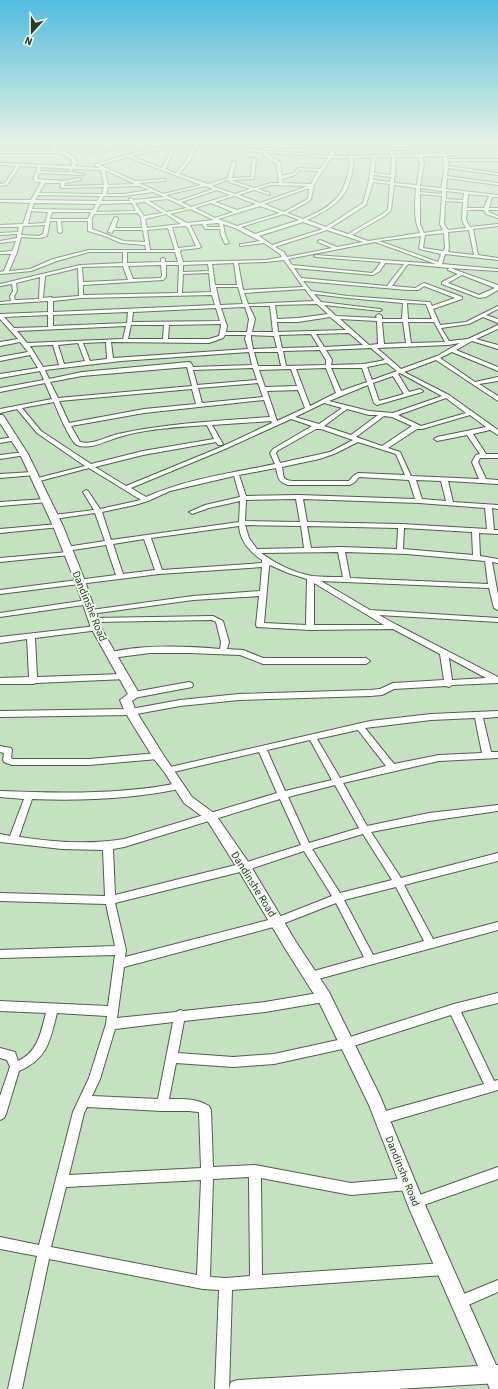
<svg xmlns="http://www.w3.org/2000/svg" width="498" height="1389" font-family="'Source Sans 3',sans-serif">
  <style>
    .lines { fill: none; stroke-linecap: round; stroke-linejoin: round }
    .minor-casing { stroke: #4b6347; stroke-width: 2 }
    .tertiary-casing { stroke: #4b6347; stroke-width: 2 }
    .minor { fill: #fff; fill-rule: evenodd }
    .tertiary { fill: #fff; fill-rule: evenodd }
    .labels { text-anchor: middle; stroke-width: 3.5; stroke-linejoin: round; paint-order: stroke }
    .street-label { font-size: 11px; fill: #2e392c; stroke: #effded }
  </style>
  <rect width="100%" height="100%" fill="#c5e1c1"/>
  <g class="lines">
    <!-- minor casing -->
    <g class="minor-casing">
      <path id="minor" d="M40 143C46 143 70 153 74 157 75 158 76 161 77 163L75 166 100 168 96 166V164L126 155 180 143H187L177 146 165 169 176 173 185 162 195 143H199L189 162 179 174 208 184 228 178 232 162 234 161 236 162 232 178 251 177 252 159 254 158 256 159 254 179 231 180 254 188 271 183H279L276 163 264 155V153L210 143H219L265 151 303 153 302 149 304 148 306 149 307 154 329 156 334 143H338L333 156 391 155 385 145 363 146 361 145 387 143 390 148H413L419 154H428L414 143H418L433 154H450L438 143H442L455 155 447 156V159H498V161H448V166L498 173V175L448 168 447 176 498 183V185L447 178 446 189 498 195V197H492L489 208H498V210H488L489 212 498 216V218L486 214 484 210H467L466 220 470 227 498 224V226L473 229 478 255 498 258V260L445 254 442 264 498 269V271L450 268 498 285V290L486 297 479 298 442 284V282L458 274 448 270V269L450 268 408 264 392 286 415 288 424 283 462 297V299L433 309 440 325 466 322 498 306V309L486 315 498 319V323L483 317 469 324 441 328 449 341 468 339 498 325V329L476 339 498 345V349L472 341 456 350 498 367V371L452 352 440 358 475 382 498 377V381L479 384 498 396V401L436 360 404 372 449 395 498 430V435L490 430 473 434 486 454H498V458H480L478 462 486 479 498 480V484L448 481 453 502 498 505V509L492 508 494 530H498V534L479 533 480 556 498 559V563L492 562 498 595V610L494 608 489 588 321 581 370 610 498 618V622L379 615 397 625 498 677V683L452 685 449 687 446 686 394 689 382 695 370 696 239 700 180 706 131 715 0 717V711L131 709 180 700 239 694 370 690 380 689 393 683 444 680 440 654 393 629 310 630 257 627 256 625 259 596 193 600 91 614 87 612 91 610 193 596 260 591 262 567 159 574 0 594V590L116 575 106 545 66 551 63 549 66 547 105 541 95 513 54 519 51 517 54 515 94 510 83 492 86 490 88 491 100 509 141 500 89 468 36 482 34 481V479L85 466 37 433 17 409 0 413V409L52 399 45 383 0 392V388L44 380 40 371 0 378V374L38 368 30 355 0 361V357L28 352 20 342 0 346V342L18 339 0 319V314L48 312V301L0 304V302L11 301 10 296 13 291 12 284 0 286V284L80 265 123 263V252H89L57 261 31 271 0 274V272L4 271 11 254H0V252L12 251 16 241 0 243V241L17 238V234L0 235V233L18 232 19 227H0V225L23 224 30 203 0 202V200H31L41 182H35L33 179 38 167 20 166 7 185 0 186V184L5 183 16 166 0 165V163L71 166 73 163 71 159 60 153H0V151H55ZM173 147 162 168 131 156ZM391 150H412L415 154 394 155ZM266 153 303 155 328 158 320 169 299 168 293 173 282 176 280 162ZM431 156H443L444 172 441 188 420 186 424 164 422 157ZM127 157 201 185 163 194 139 183 165 181 166 179 135 181 100 165ZM372 157 369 181 363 203 326 227 307 220C340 205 351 194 354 158ZM376 157H392L391 175 374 173ZM396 157H418L420 164 417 185 394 183V177L396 176 395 175ZM331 158H350C347 194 336 205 303 219L287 213 308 202 311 199 314 185ZM41 167 70 169 68 172 40 171ZM73 169 101 170 104 185 64 186 65 183 81 180 80 178 63 181 37 179 39 173 82 175 84 174 71 172ZM105 170 135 184 108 185ZM300 170 318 171 311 184 283 183 282 179 295 175ZM374 175 391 177 390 182 373 180ZM227 180H229V182L250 189 235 194 212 186ZM373 182 390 184 388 209 384 213 348 234 330 228 366 205ZM45 183H61L60 187 62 188 104 187 102 194 39 193ZM271 185 308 186 260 203 239 195 254 190 270 195V193L258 189ZM394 185 416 188C415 204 413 218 420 233L368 241 352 235 386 215 391 210ZM140 186 149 190 124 194H106L108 187ZM205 186 213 189 178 201 166 195ZM309 188 308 198 306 200 284 212 264 204ZM420 188 442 191V194L420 192ZM217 190 230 195 191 207 181 202ZM446 191 464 193 463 200 446 199ZM153 192 164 197 134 200 131 198 129 199 130 201H101L104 196H124ZM420 194 442 196 440 224 443 230 424 233 420 224ZM468 194 489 196 484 208H467ZM38 195 100 196 97 201 35 200ZM234 196 256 204 237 210 215 202ZM168 199 187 208 167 212 149 201ZM445 201 463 202 462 220 466 228 448 230 444 224ZM144 202H145L163 213 144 216 135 203ZM34 203 96 204 93 210 32 209ZM132 203 136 211 96 212 100 204ZM211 203 233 212 215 218 195 208ZM260 206 280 213 237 226 218 219ZM190 209 214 220 187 223 170 214ZM31 211 48 212 45 223 28 224ZM52 212H91L88 219H50ZM138 213 141 218 142 228H115L118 218 116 217 114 218 108 232 112 233 113 230H143L145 242 124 241 92 229V218L94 214ZM166 214 181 224 147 228 145 219ZM284 214 299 220 255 234 241 227ZM50 221H57L58 232 60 233 62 232 61 221H88V231L102 235 121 243 145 245 146 250H89L53 259 30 269 9 271 17 252 21 237 40 238 47 236ZM303 222 323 229 272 245 259 236ZM219 223 220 227H208L206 224ZM202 224 205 229H220L221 235 225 244 229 243 225 235 223 224 235 228 260 241 242 244H240V246L264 243 280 254 282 257 266 260 183 262 180 252 181 251 180 250 199 248 201 247 190 225ZM45 225 43 234 39 236 21 235 23 226ZM185 226 188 228 196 246 178 248 172 227ZM168 228 175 250H150L147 230ZM327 230 363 242 337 247 320 240 318 241V242L332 248 287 257 284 252 275 247ZM469 230 474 255 448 252 449 248 448 232ZM444 233 445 248 443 251 423 248 425 235ZM421 236 419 249 441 254 438 262 379 241ZM375 242 436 264 316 255 314 256 316 257 381 262 376 269 372 273 292 265 288 259ZM127 252H175L178 262H165V259L163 258 161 259V262L127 263ZM284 260 303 287 243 290 238 263 266 262ZM234 263 237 285H215L212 264ZM385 263 404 264 387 286 301 278 294 268 373 275 380 271ZM208 264 209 271 183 272V265ZM161 265 162 276 160 278 133 279 128 266ZM166 265H179L178 293 83 295V285L163 280 166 277ZM123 266 128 280 83 282 82 267ZM78 268 79 296 53 298 51 297 43 298 45 276ZM209 273 211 292 182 293 183 274ZM462 275 495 288 479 295 448 283ZM40 277 39 299 15 300 14 296 17 291 16 283ZM303 281 408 290H418L424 286 455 298 432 306 430 302H428L348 296 311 291ZM216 287H238L243 304 220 305ZM305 289 314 301 248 304 244 293ZM314 294 348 298 403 303 402 319H382V316L379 314 376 316 377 318 336 316 324 305 380 311 382 310 380 309 321 302ZM212 295 215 305 53 312V301L81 298ZM407 303 426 304 432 319H408ZM317 304 328 314 298 318 277 319 275 305ZM249 306H270L273 332H252L255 319ZM245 307 249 319 247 332H226L227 326 221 308ZM216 308 220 321 132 322 133 312ZM128 312 127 323 53 326V315ZM48 315V327L14 328 4 317ZM330 317 346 330 278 332 277 322H298ZM340 319 377 321 378 344 369 345ZM382 322H403L406 343 384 344ZM408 322H434L445 342 411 343ZM221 324V326L219 336 209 339H168L169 325ZM131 325H164L163 339H128ZM126 326 123 339 27 343 17 331ZM349 333 363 345 324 347 316 334ZM311 334 319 347 282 348 279 335ZM225 335H246L245 339 248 349 113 358 111 342 209 343 223 338ZM251 335 274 336 277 348 253 349 251 339ZM106 342 107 359 90 361 83 343ZM78 343 85 361 64 364 58 345ZM460 343 437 356 401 369 377 348 448 345ZM53 345 59 365 43 367 30 346ZM371 348 385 360 364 364 331 365 332 360 326 350ZM320 350 326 360V365L286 366 283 351ZM249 352 252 365 193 367 191 363 189 362 82 372 49 379 45 370 121 361ZM254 352H278L281 366H258ZM387 363 397 371 372 380 367 367ZM187 367 192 386 58 398 50 382 82 376ZM253 368 257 380 197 385 193 370ZM326 368 336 393 310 406 296 369ZM331 368H362L367 382 341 391ZM291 369 297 386 265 387 259 370ZM400 373 442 396 393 413 369 411 329 401 368 385 374 403 377 405 422 392 423 391 420 389 409 392 398 374ZM393 376 404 394 379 401 373 383ZM258 383 263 397 202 403 198 388ZM192 389 196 404 144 409 69 423 59 401ZM298 390 305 408 277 421 267 391ZM446 398 466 413 421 426 398 415ZM264 400 270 417C219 421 168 423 118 434 105 437 94 445 80 442L71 426 144 413ZM54 402C57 410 70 441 77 445 89 450 104 442 116 438 142 429 179 427 207 425L214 439 143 451 91 464 41 431 22 408ZM324 403 342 408 319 424 295 417ZM347 409 369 415H378L351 435 324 426ZM470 415 486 427 437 437 434 439 437 441 467 435 480 454 476 455 472 462 479 479 411 476 400 452 388 448 417 429H422ZM384 416 392 417 412 426 382 446 356 437ZM291 419 312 426 273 449 270 453 275 464C232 473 186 479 146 497L131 488 225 449ZM271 421 272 423 221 447 126 486 95 467 143 455 216 442 218 445H222L223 444 212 425ZM316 429H321L353 440 330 452 280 463 276 453 277 451ZM358 442 396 454 405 475 358 473 353 476 349 481H293C281 480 284 476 282 467L319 459 334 454ZM276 468C278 477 278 482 288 485H350L355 482 359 477 409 480 415 499 299 495 246 496 239 475ZM234 476 240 497 205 505 189 512 192 514 209 508 240 501 239 522 111 540 102 512 135 505 148 501 170 491ZM416 480 441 481 446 501 422 499ZM296 499 300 522 245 521 246 500ZM303 499 419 503 485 508 487 529 401 524 307 522ZM245 525 301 526 304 548 257 549 249 538ZM239 526C240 541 250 552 262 560V563L162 570 151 538ZM307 526 398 528 397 549 341 547 311 548ZM404 528 472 532 473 555 403 549ZM144 539 155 570 123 574 113 544ZM338 552 343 577C333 577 322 577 312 576 294 573 275 563 261 553ZM345 552 407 554 485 561 488 584 350 578ZM270 565 288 573 307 579 306 625 264 623 269 567ZM314 583 384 625H314ZM449 658 486 678 452 680Z
        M70 143C79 143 87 151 95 150 109 150 122 143 137 143L93 153Z
        M453 143H457L459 145 483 144 485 145 458 147Z
        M250 145H304L306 146 304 147H249Z
        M15 437 17 438V440L0 443V439Z
        M24 452 27 454 26 455 0 459V455Z
        M33 472 36 474 35 475 0 478V474Z
        M46 499 49 501 48 502 0 506V502Z
        M58 524 60 525V527L0 533V529Z
        M68 552 71 554 70 555 0 562V558Z
        M87 600H90L91 602 90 604 0 617V613Z
        M213 616 223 621 229 642 227 649 243 650 263 658H366L370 661 366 664H263L240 655 189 653H150L111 658 108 657 107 655 108 653C142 644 185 646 220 649L221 642 216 622 212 620 94 622 90 620 94 618Z
        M96 626 100 628 99 630 35 638 37 677 123 674 126 675 127 677 126 679 36 683 33 684H0V678L29 677 27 639 0 643V637Z
        M189 682 192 683 193 685 192 687 134 698 130 695 134 692Z
        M498 711V717L483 718 491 752H498V758L439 761 343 783 367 826 429 813 498 805V811L429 821 371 832 401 878 498 853V861L404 885 433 939 498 922V930L311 981 307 979 306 976 307 973 364 957 336 903 277 926 124 967 117 1018 176 1012 180 1010 183 1011 265 1002 324 992 328 994 329 997 328 1000 324 1002 265 1012 184 1021 178 1053 233 1057 274 1054 347 1038 454 1004 498 993V1003L461 1012 494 1081 498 1080V1090L382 1124 378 1122 376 1118 378 1114 382 1112 484 1084 451 1015 347 1048 274 1064 233 1067 176 1063 169 1099C183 1099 196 1098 209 1106L211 1110 213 1167 255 1165 351 1183 408 1178 412 1180 414 1184 412 1188 408 1190 351 1195 261 1178 262 1275 444 1263 448 1265 450 1269 448 1273 444 1275 232 1290 229 1389H215L219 1290 203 1289 49 1259 22 1389H8L37 1256 0 1249V1237L39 1245 73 1112 89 1078 106 1024 107 1016 57 1013C50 1040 48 1059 19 1071L6 1114 4 1118 0 1120V1096L10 1067 7 1060 0 1058V1048L15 1052 18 1061C38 1052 41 1032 46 1013L0 1011V1001L108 1006 115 955 0 958V950L115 946 106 904 0 901V893L105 896 103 850 62 849 0 842V834L10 836 24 799 0 797V791C60 793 119 795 179 783L182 784 183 786 182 788 179 789C130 799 82 801 32 799L19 837C54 842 88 845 124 839L277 793 259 752 169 773 166 772 165 770 166 768 370 721 431 714ZM475 718 482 753 439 755 394 764 365 728 431 720ZM358 730 386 766 340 778 317 739ZM310 740 332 780 285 791 267 750ZM335 785 359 828 309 843 288 797ZM280 799 301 845 244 863 115 895 113 849 124 847ZM363 834 392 880 340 893 312 849ZM304 851 332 896 276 918 125 957 126 950 115 903 244 871ZM396 887 424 941 373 955 344 900ZM173 1022 158 1099 92 1096 100 1079 115 1029ZM87 1107 162 1111H189L198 1112 199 1113 201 1168 69 1175 84 1113ZM249 1177 250 1276 226 1278 210 1277 213 1179ZM201 1180 197 1275 51 1247 66 1187Z
        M0 746 11 748 12 750 11 758 13 759H89L158 753 161 754 162 756 161 758 158 759 89 765H12L4 762 3 760 4 753 0 752Z
        M498 1167V1179L415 1208 411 1206 409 1202 411 1198Z
        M498 1280V1292L459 1309 454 1308 453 1303 454 1298Z
        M491 1368 496 1370 498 1376V1389H490L484 1375 486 1370Z"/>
    </g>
    <!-- tertiary casing -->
    <g class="tertiary-casing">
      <path id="tertiary" d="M0 415H3L28 454 63 526 85 581 101 628 140 695 132 701 136 711 162 753 192 797 215 814 249 863 296 942 329 992 380 1096 422 1198 496 1365H498V1383L397 1389H229L231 1382 238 1380 478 1366 409 1208 369 1105 319 1002 286 950 239 871 207 820 184 803 165 773 154 759 125 712 120 700 128 694 91 628 75 581 53 526 20 454 0 423Z"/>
    </g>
    <!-- minor -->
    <use href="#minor" class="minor"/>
    <!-- tertiary -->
    <use href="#tertiary" class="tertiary"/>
  </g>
  <!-- sky -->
  <linearGradient id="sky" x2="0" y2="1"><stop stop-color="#53bcdf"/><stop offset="0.42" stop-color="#e5f2e3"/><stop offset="1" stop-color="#e5f2e3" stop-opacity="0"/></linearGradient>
  <rect width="498" height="338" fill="url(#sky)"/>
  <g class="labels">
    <!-- street labels -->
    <g class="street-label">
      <text transform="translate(90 606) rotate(68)" y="4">Dandinshe Road</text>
      <text transform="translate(254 884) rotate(58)" y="4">Dandinshe Road</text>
      <text transform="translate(403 1171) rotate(68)" y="4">Dandinshe Road</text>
    </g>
  </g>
  <!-- north arrow -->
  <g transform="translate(32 32) rotate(201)" stroke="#effded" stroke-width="3" paint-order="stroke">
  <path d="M0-3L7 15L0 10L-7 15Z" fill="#2e392c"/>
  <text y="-6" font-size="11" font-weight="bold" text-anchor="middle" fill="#2e392c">N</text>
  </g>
</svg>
